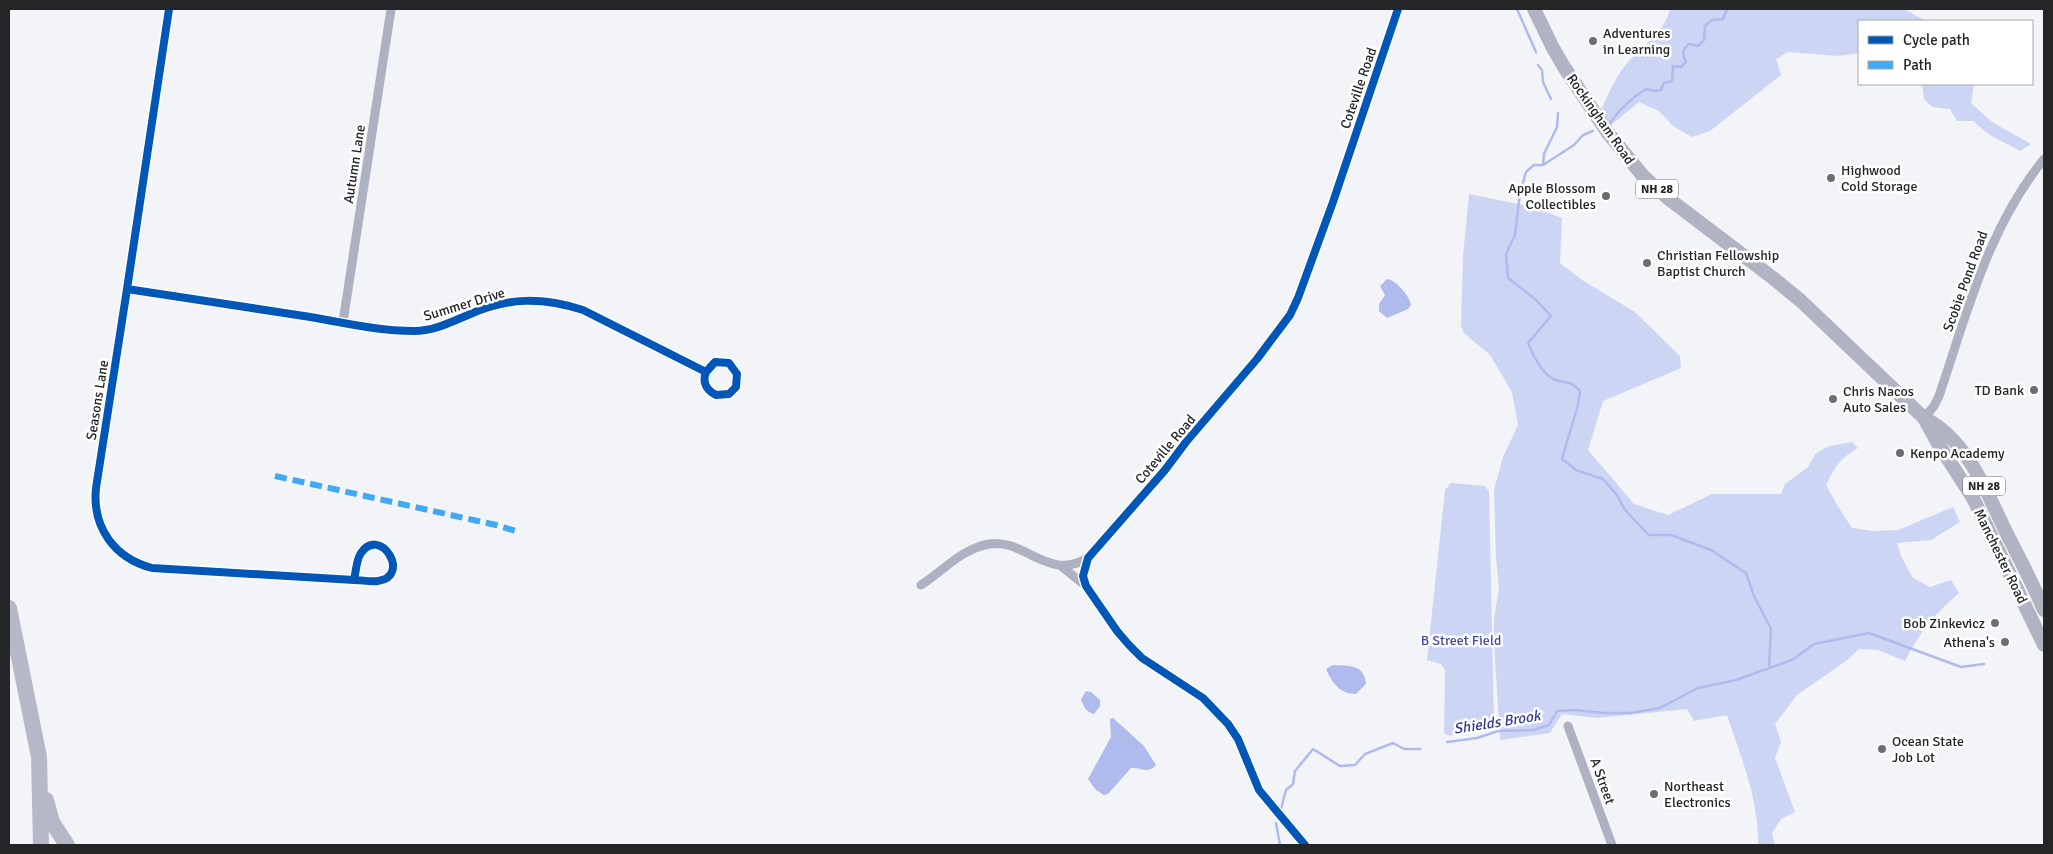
<svg xmlns="http://www.w3.org/2000/svg" width="2053" height="854" font-family="Signika,sans-serif">
  <style>
    .green { fill: #cdd5f5 }
    .water { fill: #afbbed }
    .lines { fill: none; stroke-linecap: round; stroke-linejoin: round }
    .stream { stroke: #afbbed; stroke-width: 2.5 }
    .street { stroke: #adb1c1; stroke-width: 9 }
    .primary { stroke: #b1b3c3; stroke-width: 14 }
    .highway { stroke: #b6b8c7; stroke-width: 16 }
    .quiet { stroke: #3fa9f5; stroke-width: 6; stroke-dasharray: 12 6; stroke-linecap: butt }
    .cycleway-casing { stroke: #fff; stroke-width: 11 }
    .cycleway { stroke: #0057b8; stroke-width: 8 }
    .poi-dot { fill: #6c6d70; stroke: #fff; stroke-width: 2 }
    .labels { text-anchor: middle; stroke-width: 5; stroke-linejoin: round; paint-order: stroke }
    .shield { fill: #fff; stroke: #666668; stroke-width: 1 }
    .shield-label { font-size: 12px; font-weight: bold; fill: #242527 }
    .poi-label { font-size: 14px; fill: #242527; stroke: #fff; text-anchor: start }
    .street-label { font-size: 14px; fill: #242527; stroke: #fff }
    .park-label { font-size: 14px; fill: #404b9f; stroke: #fff }
    .water-label { font-size: 15px; font-style: italic; fill: #333b8d; stroke: #fff }
  </style>
  <rect width="100%" height="100%" fill="#f2f4f7"/>
  <!-- green -->
  <path class="green" d="M1670 9H1904L1926 21H1859V53L1838 56 1788 52 1776 59 1781 75 1710 131 1692 137 1673 126 1659 111 1639 102 1611 125 1600 112C1607 97 1614 80 1624 67 1640 47 1664 34 1670 9Z
    M1922 84H1974L1971 103 1992 122 2031 144 2020 151 1988 134 1973 121H1957L1950 109 1932 107 1924 99Z
    M1469 194 1533 207 1562 218 1560 263 1582 280 1635 312 1680 356 1681 368 1603 401 1588 450 1634 504 1668 515 1712 494H1781L1785 484 1808 467 1815 454 1829 446 1852 442 1858 448C1841 457 1834 468 1826 485L1837 505 1852 528 1873 531 1898 530 1953 507 1960 522 1931 540 1897 543 1901 556 1913 578 1930 587 1951 580 1959 593C1935 613 1919 633 1905 661L1878 650 1859 649 1846 661 1797 695 1775 724 1781 742 1775 758 1795 812 1781 819 1772 833 1775 845H1758C1759 800 1741 757 1727 715L1694 721 1687 709 1597 718 1562 714 1550 733 1500 740 1494 643V619L1499 587 1496 558 1494 490 1503 457 1518 425 1512 392 1490 355 1464 333 1461 326 1463 256Z
    M1451 483 1485 486 1489 492 1494 722 1491 726 1449 736 1444 733 1445 670 1441 664 1427 660 1445 490Z"/>
  <!-- water -->
  <path class="water" d="M1387 279C1395 279 1410 296 1411 305L1408 309 1387 318 1379 311V304L1385 295 1380 286Z
    M1333 665C1350 666 1364 664 1366 684L1356 694C1340 694 1332 683 1326 669Z
    M1086 691 1091 692 1100 700V706L1094 714C1086 712 1083 706 1081 699Z
    M1113 718 1144 746 1156 765C1147 775 1142 767 1131 768L1108 794 1104 795 1096 790 1088 779 1111 737 1110 719Z"/>
  <g class="lines">
    <!-- stream -->
    <path class="stream" d="M1517 9 1536 52
      M1538 65 1542 70 1543 82 1551 99
      M1610 123C1620 109 1631 98 1646 89L1655 91 1661 90 1664 83 1672 81 1673 66 1681 67 1686 62C1682 53 1682 50 1689 44L1698 46 1704 40 1705 26 1712 20 1723 19 1727 9
      M1593 131 1583 135 1574 145 1543 165H1534L1526 172 1520 193 1515 235 1506 254 1508 278 1535 299 1551 316 1528 343C1533 355 1543 376 1556 380 1570 385 1568 379 1580 391L1578 405 1562 459 1576 470 1603 479 1617 495 1625 510 1649 535H1671L1711 550 1746 573 1754 596 1771 629 1769 668
      M1543 165 1544 154 1557 127 1558 113
      M1447 742 1477 738 1498 731 1533 730 1549 725 1557 711 1575 710 1603 713H1631L1660 708 1698 688 1736 680 1792 660 1814 644 1869 633 1961 667 1984 664
      M1281 809 1286 790 1293 784 1295 771 1313 749 1340 766 1355 765 1365 754 1393 743 1404 749H1420
      M1276 823 1280 845"/>
    <!-- street -->
    <path class="street" d="M169 9 127 289 96 488C92 527 114 558 152 568L354 580C362 580 370 582 378 581 412 576 380 525 361 553 356 560 356 572 354 580
      M127 289C186 298 246 307 304 316 340 322 378 331 414 331 434 331 451 322 468 315 508 297 542 297 583 310L706 372C702 382 706 390 716 395L729 394 736 387 737 374 729 363 715 362 706 372
      M343 322 391 9
      M1924 418 1934 406 1939 396C1967 313 1988 228 2044 159
      M1061 566 1086 586
      M921 585C943 571 961 549 989 544 1025 538 1047 582 1088 558
      M1568 726 1612 845
      M1305 845 1259 790 1238 739 1228 724 1203 698 1142 658 1129 645 1117 631 1086 586 1083 576 1088 558 1165 470 1186 442 1257 359 1290 315 1298 298 1333 202 1398 9"/>
    <!-- primary -->
    <path class="primary" d="M1534 9 1553 48 1564 67 1608 133 1643 176 1669 199 1773 278 1801 301 1924 418C1967 439 1987 493 2007 534 2020 559 2033 584 2044 610
      M1924 418 1939 445 1973 498 2044 645"/>
    <!-- highway -->
    <path class="highway" d="M9 608 39 757 41 845
      M46 800 52 822 67 845"/>
    <!-- quiet -->
    <path class="quiet" d="M275 476 496 525 519 532"/>
    <!-- cycleway casing -->
    <g class="cycleway-casing">
      <path id="cycleway" d="M169 9 127 289 96 488C92 527 114 558 152 568L354 580C362 580 370 582 378 581 412 576 380 525 361 553 356 560 356 572 354 580
        M127 289C186 298 246 307 304 316 340 322 378 331 414 331 434 331 451 322 468 315 508 297 542 297 583 310L706 372C702 382 706 390 716 395L729 394 736 387 737 374 729 363 715 362 706 372
        M1305 845 1259 790 1238 739 1228 724 1203 698 1142 658 1129 645 1117 631 1086 586 1083 576 1088 558 1165 470 1186 442 1257 359 1290 315 1298 298 1333 202 1398 9"/>
    </g>
    <!-- cycleway -->
    <use href="#cycleway" class="cycleway"/>
  </g>
  <!-- markers -->
  <g class="poi-dot">
    <circle cx="1593" cy="41" r="5"/>
    <circle cx="1831" cy="178" r="5"/>
    <circle cx="1606" cy="196" r="5"/>
    <circle cx="1647" cy="263" r="5"/>
    <circle cx="2034" cy="390" r="5"/>
    <circle cx="1833" cy="399" r="5"/>
    <circle cx="1900" cy="453" r="5"/>
    <circle cx="1995" cy="623" r="5"/>
    <circle cx="2005" cy="642" r="5"/>
    <circle cx="1882" cy="749" r="5"/>
    <circle cx="1654" cy="794" r="5"/>
  </g>
  <g class="labels">
    <!-- shield labels -->
    <g class="shield">
      <rect x="1636" y="179.5" width="42" height="19" rx="4"/>
      <rect x="1963" y="476.5" width="42" height="19" rx="4"/>
    </g>
    <g class="shield-label">
      <text x="1657" y="193">NH 28</text>
      <text x="1984" y="490">NH 28</text>
    </g>
    <!-- poi labels -->
    <g class="poi-label">
      <text x="1603" y="38">Adventures<tspan x="1603" dy="16">in Learning</tspan></text>
      <text x="1841" y="175">Highwood<tspan x="1841" dy="16">Cold Storage</tspan></text>
      <text x="1596" y="193" text-anchor="end">Apple Blossom<tspan x="1596" dy="16">Collectibles</tspan></text>
      <text x="1657" y="260">Christian Fellowship<tspan x="1657" dy="16">Baptist Church</tspan></text>
      <text x="2024" y="395" text-anchor="end">TD Bank</text>
      <text x="1843" y="396">Chris Nacos<tspan x="1843" dy="16">Auto Sales</tspan></text>
      <text x="1910" y="458">Kenpo Academy</text>
      <text x="1985" y="628" text-anchor="end">Bob Zinkevicz</text>
      <text x="1995" y="647" text-anchor="end">Athena's</text>
      <text x="1892" y="746">Ocean State<tspan x="1892" dy="16">Job Lot</tspan></text>
      <text x="1664" y="791">Northeast<tspan x="1664" dy="16">Electronics</tspan></text>
    </g>
    <!-- street labels -->
    <g class="street-label">
      <text transform="translate(1358 88) rotate(-71)" y="5">Coteville Road</text>
      <text transform="translate(1601 119) rotate(55)" y="5">Rockingham Road</text>
      <text transform="translate(354 164) rotate(-81)" y="5">Autumn Lane</text>
      <text transform="translate(1965 281) rotate(-70)" y="5">Scobie Pond Road</text>
      <text transform="translate(464 304) rotate(-17)" y="5">Summer Drive</text>
      <text transform="translate(97 400) rotate(-81)" y="5">Seasons Lane</text>
      <text transform="translate(1165 449) rotate(-50)" y="5">Coteville Road</text>
      <text transform="translate(2001 556) rotate(64)" y="5">Manchester Road</text>
      <text transform="translate(1603 781) rotate(70)" y="5">A Street</text>
    </g>
    <!-- park labels -->
    <g class="park-label">
      <text x="1461" y="645">B Street Field</text>
    </g>
    <!-- water labels -->
    <g class="water-label">
      <text transform="translate(1497 722) rotate(-9)" y="5">Shields Brook</text>
    </g>
  </g>
  <!-- border -->
  <rect width="2053" height="854" fill="none" stroke="#242527" stroke-width="20"/>
  <!-- legend -->
  <rect x="1858" y="20" width="175" height="65" fill="#ffffff" stroke="#a7a8a9"/>
  <rect x="1868" y="36" width="25" height="8" fill="#0057b8" stroke="#a7a8a9"/>
  <text x="1903" y="45" font-size="15" fill="#242527">Cycle path</text>
  <rect x="1868" y="61" width="25" height="8" fill="#3fa9f5" stroke="#a7a8a9"/>
  <text x="1903" y="70" font-size="15" fill="#242527">Path</text>
</svg>
